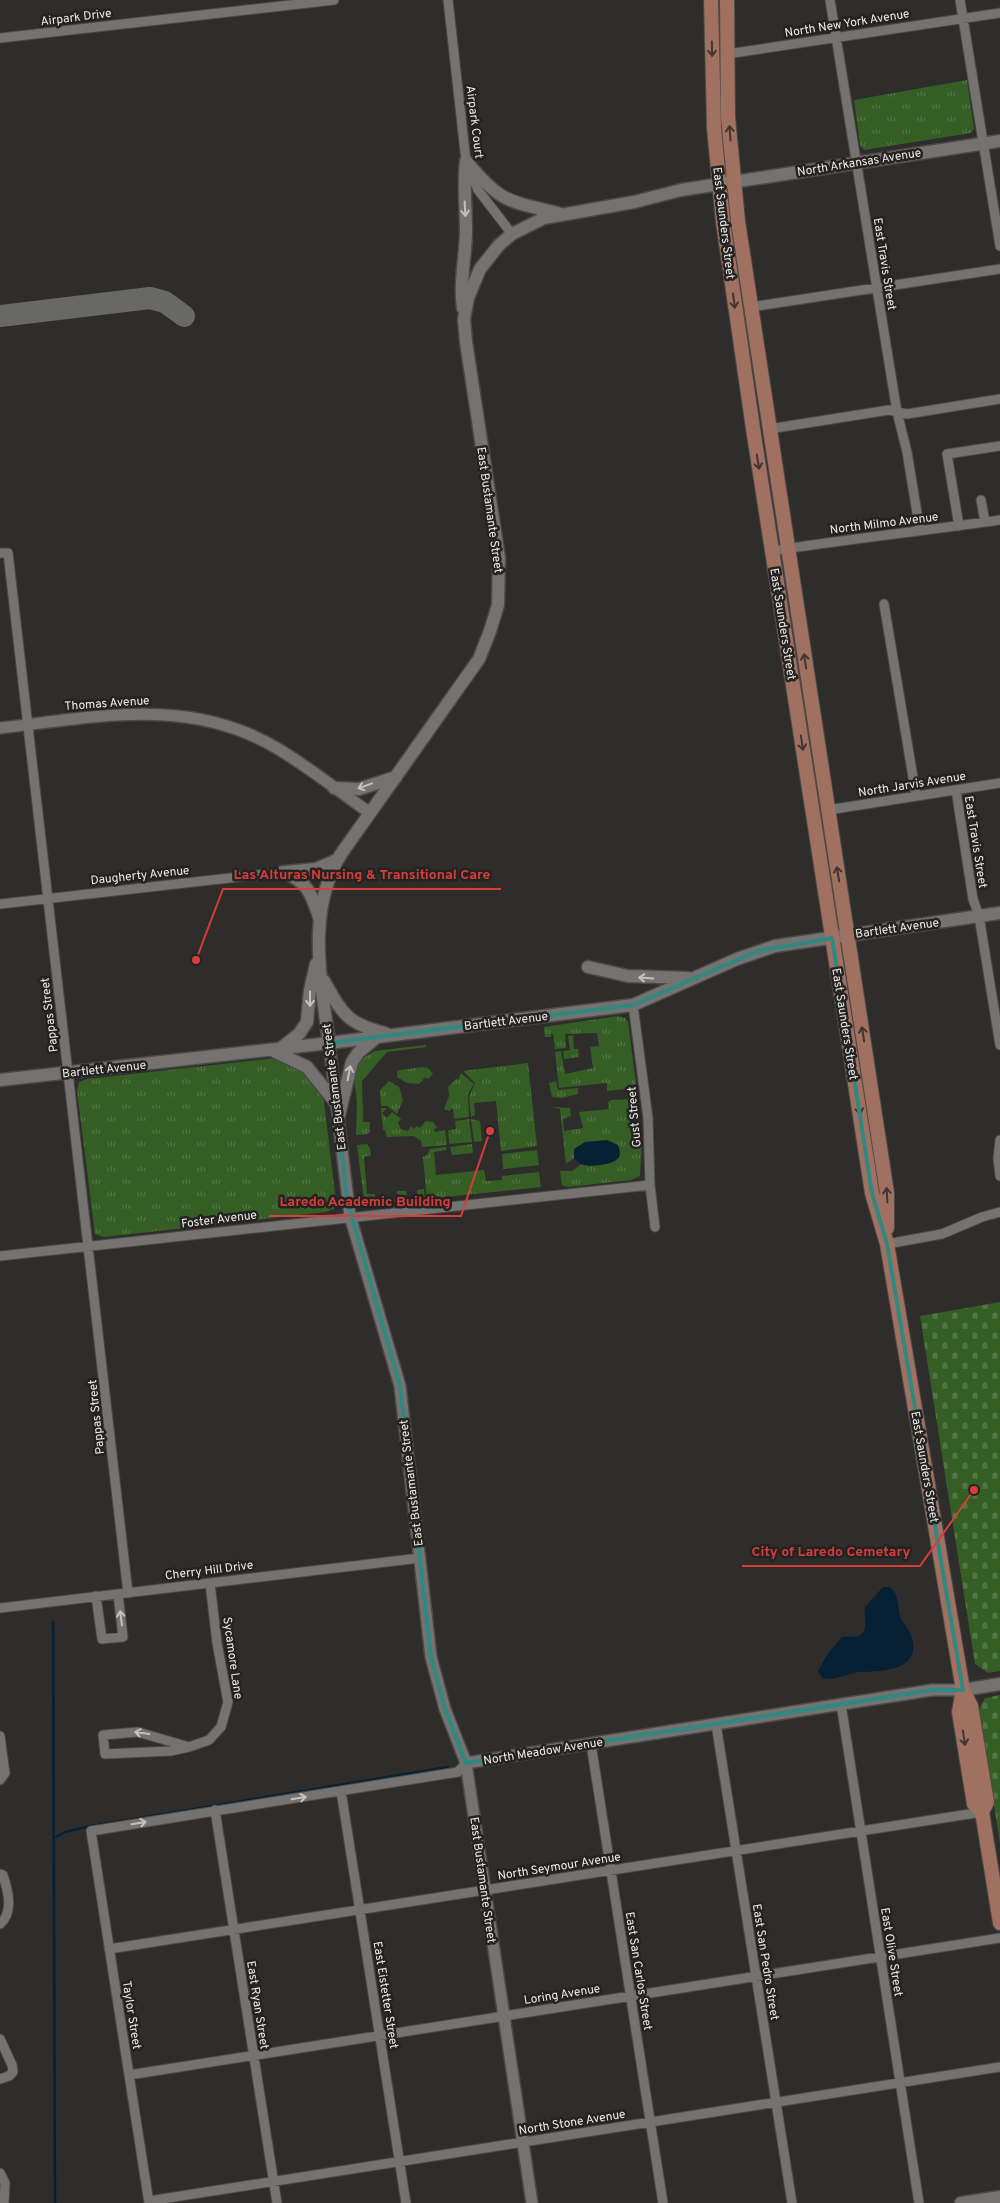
<svg xmlns="http://www.w3.org/2000/svg" width="1000" height="2203" font-family="Overpass,sans-serif">
  <style>
    .grass { fill: url(#grass-tufts) }
    .cemetery { fill: url(#cemetery-stones) }
    .water { fill: #072034 }
    .lines { fill: none; stroke-linecap: round; stroke-linejoin: round }
    .stream { stroke: #072034; stroke-width: 2.5 }
    .taxiway { stroke: #686866; stroke-width: 22 }
    .minor-casing { stroke: #4a4947; stroke-width: 11 }
    .tertiary-casing { stroke: #4a4947; stroke-width: 14 }
    .secondary-casing { stroke: #4a4947; stroke-width: 15 }
    .primary-casing { stroke: #4a4947; stroke-width: 16 }
    .minor { stroke: #757371; stroke-width: 9 }
    .tertiary { stroke: #757371; stroke-width: 11 }
    .secondary { stroke: #757371; stroke-width: 12 }
    .primary { stroke: #a07061; stroke-width: 14 }
    .oneway { stroke: #433631 }
    .oneway2 { stroke: #c3c2c0 }
    .marked { fill: none; stroke: #308881; stroke-width: 4; stroke-linejoin: round }
    .labels { text-anchor: middle; stroke-width: 5; stroke-linejoin: round; paint-order: stroke }
    .street-label { font-size: 12px; fill: #edecea; stroke: #242321 }
    .leader { fill: none; stroke: #d83c3b; stroke-width: 2 }
    .callout-dot { fill: #d83c3b; stroke: #242321; stroke-width: 2 }
    .callout-label { font-size: 14px; text-anchor: middle; font-weight: bold; fill: #d83c3b; stroke: #242321; stroke-width: 5; stroke-linejoin: round; paint-order: stroke }
  </style>
  <defs>
    <pattern id="grass-tufts" width="24" height="20" patternUnits="userSpaceOnUse" patternTransform="scale(1.25)"><rect width="24" height="20" fill="#355e25"/><path d="M3 7l-1-3M5 7V3M7 7l1-3M15 17l-1-3M17 17v-4M19 17l1-3" fill="none" stroke="#537545"/></pattern>
    <pattern id="cemetery-stones" width="16" height="16" patternUnits="userSpaceOnUse" patternTransform="scale(1.25)"><rect width="16" height="16" fill="#355e25"/><path d="M2 7V4a2 2 0 0 1 4 0v3zM10 15v-3a2 2 0 0 1 4 0v3z" fill="#537545"/></pattern>
  </defs>
  <rect width="100%" height="100%" fill="#2e2d2b"/>
  <!-- grass -->
  <path class="grass" d="M967 80 974 129 971 133 864 150 860 145 854 100Z
    M618 1016 625 1018 628 1022 636 1084 634 1088 607 1091V1083L559 1088 555 1052 561 1051 565 1074 593 1068 590 1047 599 1046 597 1033 565 1034 566 1048 555 1049 553 1034H551V1037H545L544 1027Z
    M573 1035 574 1049H578L579 1057 564 1059 563 1051 570 1050 568 1036Z
    M426 1045V1047L387 1052 362 1081 363 1122H370V1131L368 1134 356 1135 357 1103 354 1077 360 1060 375 1051Z
    M277 1058 294 1061 323 1094 336 1202 334 1209 326 1212 104 1237 95 1234 77 1091 79 1082 87 1079Z
    M528 1063 537 1146 501 1151 496 1101 474 1103 475 1115 471 1117 469 1097 475 1083 463 1071Z
    M422 1067 428 1068 433 1074 428 1079 425 1077 419 1084 407 1083 397 1077V1072L400 1070Z
    M461 1073 474 1084 468 1094 469 1117 454 1119 453 1108 449 1111 444 1109 449 1096 448 1087 456 1079 458 1080Z
    M389 1081 399 1087 403 1100 397 1114 387 1106H381L380 1090Z
    M556 1081 558 1090 578 1088V1094L562 1098 552 1097 549 1083Z
    M634 1099 638 1103 642 1143 640 1176 631 1180 567 1187 562 1185 560 1171H572L583 1163 577 1156 566 1164 560 1109 552 1107 570 1108 571 1116 563 1119 564 1131 583 1128 579 1112 609 1109 608 1102 611 1100Z
    M381 1108H387L382 1113 387 1118 392 1112 401 1119 398 1123 401 1129 408 1131 411 1126 414 1129 417 1126 420 1128 426 1121 433 1122 437 1127 434 1130 435 1132 445 1130 447 1145 422 1147 421 1141 414 1136 387 1137 385 1130H383Z
    M469 1119 472 1142 449 1144 448 1130 456 1129 455 1121Z
    M471 1119 480 1121 482 1141 474 1142Z
    M367 1144 370 1148 371 1155 364 1157 367 1194H375L376 1201 397 1199V1191H406L407 1198 417 1197V1190L424 1189 425 1199 371 1205 364 1201 357 1145Z
    M472 1144 473 1153 452 1155 450 1147Z
    M446 1147 447 1150 434 1152 436 1175 484 1170 486 1181 502 1180V1176L539 1172 541 1187 427 1199 423 1157 427 1155 430 1149Z
    M537 1150 539 1165 503 1169 502 1154Z"/>
  <!-- cemetery -->
  <path class="cemetery" d="M1000 1302V1671L988 1673 975 1664 920 1316Z
    M1000 1695V1843L979 1709 985 1698Z"/>
  <!-- water -->
  <path class="water" d="M607 1140 618 1145C619 1148 621 1153 619 1157 614 1165 592 1167 584 1165 579 1164 577 1161 574 1158V1149L585 1142Z
    M883 1587H890C900 1596 897 1607 901 1619 904 1624 909 1629 911 1635 923 1671 883 1671 860 1672 847 1673 836 1681 822 1678L818 1671 828 1653 842 1637C848 1636 855 1638 860 1635 869 1631 863 1615 865 1607Z"/>
  <g class="lines">
    <!-- stream -->
    <path class="stream" d="M53 1622 55 2203
      M54 1838 65 1832 91 1826 448 1767"/>
    <!-- taxiway -->
    <path class="taxiway" d="M0 316 150 298 165 302 184 316"/>
    <!-- minor casing -->
    <g class="minor-casing">
      <path id="minor" d="M448 0 466 161 478 190 512 234
        M830 0 897 412 907 452 920 531
        M960 0 1000 246
        M0 38 334 0
        M727 54 1000 13
        M751 307 1000 269
        M769 429 889 410 907 414 1000 399
        M981 500 985 522
        M959 526 947 454 1000 446
        M772 551C848 539 924 531 1000 520
        M0 553H8L128 1593
        M884 604 916 795
        M956 790 973 899 979 916 1000 1045
        M828 810 1000 783
        M0 904 283 872
        M633 1005 648 1118 650 1185 655 1227
        M1000 1140 998 1158 1000 1176
        M887 1244 942 1234 982 1217 1000 1212
        M0 1256 650 1185
        M96 1596 102 1639 123 1637 118 1594
        M0 1608 420 1558
        M841 1704 919 2203
        M716 1724 792 2203
        M0 1736 5 1773 0 1780
        M591 1744 663 2203
        M189 1747 138 1732 103 1735 105 1754 171 1751 189 1747 209 1740 221 1727 228 1702 217 1643 210 1583
        M341 1791 406 2203
        M215 1810 277 2203
        M0 1874 3 1875C8 1891 14 1912 0 1924
        M109 1949 982 1812
        M0 2039 12 2065 13 2072 9 2076 0 2079
        M129 2075 1000 1938
        M0 2173 5 2183 4 2203
        M149 2201 1000 2067
        M149 2203 91 1831 458 1772 466 1763"/>
    </g>
    <!-- tertiary casing -->
    <g class="tertiary-casing">
      <path id="tertiary" d="M0 728C97 717 191 695 280 750 311 769 340 792 370 813
        M329 1043 350 1216 400 1386 431 1657 445 1709 466 1763 532 2203
        M466 1763 932 1690H963"/>
    </g>
    <!-- secondary casing -->
    <g class="secondary-casing">
      <path id="secondary" d="M466 161C500 202 507 201 558 213
        M463 308C459 282 466 256 466 230 466 207 463 184 466 161
        M334 788 359 789 396 777
        M283 872C308 882 311 893 319 917
        M286 872 316 869 337 860
        M588 967 628 976 688 978
        M324 981C342 1013 347 1024 385 1033
        M329 1043C321 980 306 911 341 854L479 659 490 631 498 605 499 558 466 342 464 319 468 298 480 269 499 245 512 234 544 218 634 202 681 190 1000 141
        M280 1049 299 1034 307 1022 310 990 316 964
        M274 1051 307 1067 336 1103
        M0 1080 329 1043 633 1005 737 959 775 946 1000 913
        M338 1119 352 1062 358 1053 377 1037
        M963 1690 1000 1684
        M961 2203 1000 2197"/>
    </g>
    <!-- primary casing -->
    <g class="primary-casing">
      <path id="primary" d="M711 0 714 128 723 222 754 435 872 1193 887 1244 963 1690 971 1706 987 1802 982 1812 1000 1923
        M727 0 728 117 738 221 887 1193V1228
        M963 1690 959 1712 974 1804 982 1812"/>
    </g>
    <!-- minor -->
    <use href="#minor" class="minor"/>
    <!-- tertiary -->
    <use href="#tertiary" class="tertiary"/>
    <!-- secondary -->
    <use href="#secondary" class="secondary"/>
    <!-- primary -->
    <use href="#primary" class="primary"/>
  </g>
  <!-- one-way arrows -->
  <defs><path id="oneway-shaft" d="M-6 0H5M1.5-3L5.5 0L1.5 3" fill="none" stroke-width="1.6" stroke-linecap="round" stroke-linejoin="round" transform="scale(1.25)"/></defs>
  <g class="oneway">
    <use href="#oneway-shaft" transform="translate(712 49) rotate(89)"/>
    <use href="#oneway-shaft" transform="translate(730 133) rotate(-94)"/>
    <use href="#oneway-shaft" transform="translate(734 301) rotate(82)"/>
    <use href="#oneway-shaft" transform="translate(758 462) rotate(81)"/>
    <use href="#oneway-shaft" transform="translate(805 661) rotate(-99)"/>
    <use href="#oneway-shaft" transform="translate(802 743) rotate(81)"/>
    <use href="#oneway-shaft" transform="translate(838 874) rotate(-99)"/>
    <use href="#oneway-shaft" transform="translate(863 1034) rotate(-99)"/>
    <use href="#oneway-shaft" transform="translate(859 1107) rotate(81)"/>
    <use href="#oneway-shaft" transform="translate(887 1195) rotate(-93)"/>
    <use href="#oneway-shaft" transform="translate(964 1738) rotate(81)"/>
  </g>
  <g class="oneway2">
    <use href="#oneway-shaft" transform="translate(465 209) rotate(87)"/>
    <use href="#oneway-shaft" transform="translate(365 786) rotate(160)"/>
    <use href="#oneway-shaft" transform="translate(646 978) rotate(-176)"/>
    <use href="#oneway-shaft" transform="translate(310 999) rotate(90)"/>
    <use href="#oneway-shaft" transform="translate(349 1073) rotate(-79)"/>
    <use href="#oneway-shaft" transform="translate(121 1618) rotate(-97)"/>
    <use href="#oneway-shaft" transform="translate(142 1733) rotate(-172)"/>
    <use href="#oneway-shaft" transform="translate(299 1798) rotate(-9)"/>
    <use href="#oneway-shaft" transform="translate(139 1823) rotate(-10)"/>
  </g>
  <!-- marked area -->
  <path class="marked" d="M832 938 872 1193 887 1244 963 1690H932L466 1763 445 1709 431 1657 400 1386 347 1200 329 1043 633 1005 758 951Z"/>
  <g class="labels">
    <!-- street labels -->
    <g class="street-label">
      <text transform="translate(76 17) rotate(-7)" y="4">Airpark Drive</text>
      <text transform="translate(847 23) rotate(-9)" y="4">North New York Avenue</text>
      <text transform="translate(475 122) rotate(83)" y="4">Airpark Court</text>
      <text transform="translate(859 162) rotate(-9)" y="4">North Arkansas Avenue</text>
      <text transform="translate(724 223) rotate(83)" y="4">East Saunders Street</text>
      <text transform="translate(885 264) rotate(81)" y="4">East Travis Street</text>
      <text transform="translate(490 510) rotate(82)" y="4">East Bustamante Street</text>
      <text transform="translate(884 523) rotate(-7)" y="4">North Milmo Avenue</text>
      <text transform="translate(783 624) rotate(81)" y="4">East Saunders Street</text>
      <text transform="translate(107 703) rotate(-4)" y="4">Thomas Avenue</text>
      <text transform="translate(912 784) rotate(-9)" y="4">North Jarvis Avenue</text>
      <text transform="translate(976 842) rotate(81)" y="4">East Travis Street</text>
      <text transform="translate(140 875) rotate(-6)" y="4">Daugherty Avenue</text>
      <text transform="translate(897 928) rotate(-8)" y="4">Bartlett Avenue</text>
      <text transform="translate(49 1015) rotate(-97)" y="4">Pappas Street</text>
      <text transform="translate(506 1021) rotate(-7)" y="4">Bartlett Avenue</text>
      <text transform="translate(845 1024) rotate(81)" y="4">East Saunders Street</text>
      <text transform="translate(104 1069) rotate(-6)" y="4">Bartlett Avenue</text>
      <text transform="translate(334 1087) rotate(-97)" y="4">East Bustamante Street</text>
      <text transform="translate(634 1117) rotate(-95)" y="4">Gust Street</text>
      <text transform="translate(219 1219) rotate(-7)" y="4">Foster Avenue</text>
      <text transform="translate(96 1417) rotate(-96)" y="4">Pappas Street</text>
      <text transform="translate(925 1467) rotate(80)" y="4">East Saunders Street</text>
      <text transform="translate(411 1483) rotate(-97)" y="4">East Bustamante Street</text>
      <text transform="translate(209 1570) rotate(-7)" y="4">Cherry Hill Drive</text>
      <text transform="translate(233 1658) rotate(82)" y="4">Sycamore Lane</text>
      <text transform="translate(543 1751) rotate(-9)" y="4">North Meadow Avenue</text>
      <text transform="translate(559 1866) rotate(-9)" y="4">North Seymour Avenue</text>
      <text transform="translate(483 1880) rotate(82)" y="4">East Bustamante Street</text>
      <text transform="translate(892 1952) rotate(81)" y="4">East Olive Street</text>
      <text transform="translate(766 1962) rotate(81)" y="4">East San Pedro Street</text>
      <text transform="translate(639 1971) rotate(81)" y="4">East San Carlos Street</text>
      <text transform="translate(562 1994) rotate(-9)" y="4">Loring Avenue</text>
      <text transform="translate(386 1995) rotate(81)" y="4">East Eistetter Street</text>
      <text transform="translate(258 2005) rotate(81)" y="4">East Ryan Street</text>
      <text transform="translate(132 2015) rotate(81)" y="4">Taylor Street</text>
      <text transform="translate(572 2122) rotate(-9)" y="4">North Stone Avenue</text>
    </g>
  </g>
  <!-- callouts -->
  <path class="leader" d="M196 960L223 889H501M490 1131L461 1216H269M974 1490L920 1566H742"/>
  <g class="callout-dot">
    <circle cx="196" cy="960" r="5"/>
    <circle cx="490" cy="1131" r="5"/>
    <circle cx="974" cy="1490" r="5"/>
  </g>
  <g class="callout-label">
    <text x="362" y="879">Las Alturas Nursing &amp; Transitional Care</text>
    <text x="365" y="1206">Laredo Academic Building</text>
    <text x="831" y="1556">City of Laredo Cemetary</text>
  </g>
</svg>
